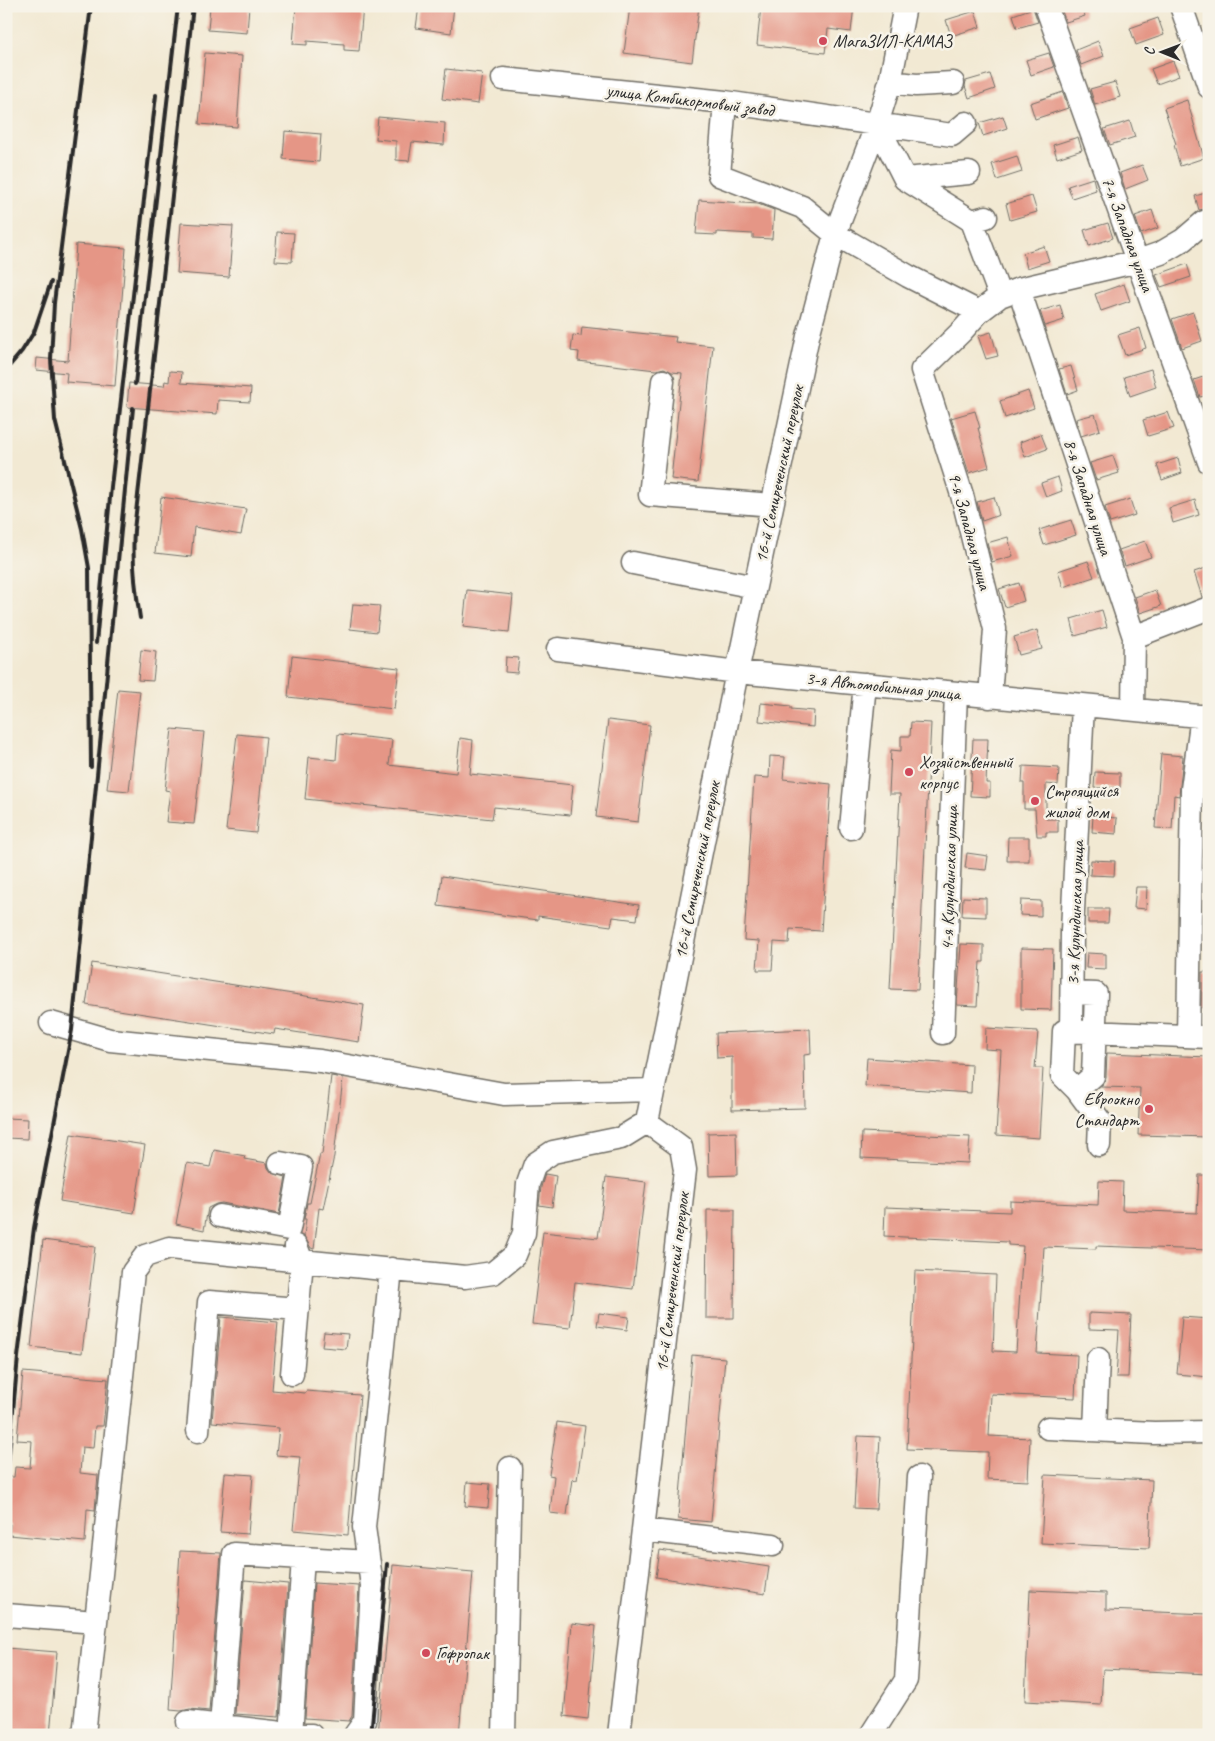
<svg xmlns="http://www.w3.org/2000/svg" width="1215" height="1741" font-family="Caveat,sans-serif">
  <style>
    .building { fill: #e59686 }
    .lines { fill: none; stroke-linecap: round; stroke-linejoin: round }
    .minor-casing { stroke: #716e66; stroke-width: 25 }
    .minor { stroke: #fff; stroke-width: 22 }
    .rail { stroke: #2b2b2b; stroke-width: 4 }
    .poi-dot { fill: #d1495b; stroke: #f7f3e8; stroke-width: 2 }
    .labels { text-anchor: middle; stroke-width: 5; stroke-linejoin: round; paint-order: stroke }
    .poi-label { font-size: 18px; fill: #2b2b2b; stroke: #f7f3e8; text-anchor: start }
    .street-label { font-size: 18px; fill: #2b2b2b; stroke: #f7f3e8 }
  </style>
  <rect width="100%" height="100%" fill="#f7f3e8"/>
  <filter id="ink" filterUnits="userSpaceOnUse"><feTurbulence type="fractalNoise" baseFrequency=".02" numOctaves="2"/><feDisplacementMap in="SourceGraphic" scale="10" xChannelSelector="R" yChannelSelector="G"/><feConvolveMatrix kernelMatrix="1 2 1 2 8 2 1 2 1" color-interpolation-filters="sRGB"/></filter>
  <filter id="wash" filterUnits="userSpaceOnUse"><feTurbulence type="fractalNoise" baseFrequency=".0096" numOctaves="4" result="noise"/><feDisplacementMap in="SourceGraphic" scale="20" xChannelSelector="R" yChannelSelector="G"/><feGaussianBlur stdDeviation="1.12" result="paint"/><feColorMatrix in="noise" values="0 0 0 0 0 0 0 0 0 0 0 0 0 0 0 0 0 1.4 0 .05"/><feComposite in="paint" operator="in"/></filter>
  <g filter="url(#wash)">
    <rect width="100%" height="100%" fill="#f2e9d3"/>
    <g id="blocks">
      <!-- building -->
      <path class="building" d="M210 6H249L247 33 208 30Z
        M296 6H363L359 51 344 50V44L307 41V45L293 44Z
        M419 6H454L451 33 416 28Z
        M630 6H699L692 62 624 53Z
        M761 6H854L851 32 828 29 825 53 757 45Z
        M1060 6H1082L1085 16 1066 22Z
        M1033 8 1038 22 1017 28 1013 15Z
        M975 11 980 27 951 36 946 20Z
        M1158 18 1164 35 1136 45 1130 28Z
        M1098 41 1104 56 1081 65 1076 50Z
        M205 53 242 56 237 127 199 124Z
        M1049 53 1054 67 1031 75 1026 60Z
        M1173 61 1179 76 1157 84 1151 69Z
        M446 69 482 73 478 104 442 99Z
        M990 74 995 89 969 98 965 86 966 81Z
        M1115 82 1120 97 1095 105 1090 89Z
        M1063 92 1068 108 1035 119 1030 103Z
        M1187 100 1204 158 1180 166 1174 145 1176 144 1164 108Z
        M1003 116 1007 128 983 136 979 123Z
        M378 117 445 123 444 145 412 142 409 161 396 160V141L376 139Z
        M1130 121 1135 137 1110 145 1104 129Z
        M285 131 321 134 319 162 283 159Z
        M1078 137 1082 150 1057 158 1053 145Z
        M1017 156 1022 172 997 180 992 164Z
        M1142 165 1148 180 1125 189 1120 173Z
        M1093 178 1096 190 1072 198 1068 186Z
        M1209 192V208L1199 210 1195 196Z
        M1032 196 1037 212 1010 220 1006 204Z
        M699 200 758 204 774 210 772 239 753 238V234L717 232V235L696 234Z
        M1152 210 1158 228 1141 234 1135 216Z
        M181 223 233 226 229 277 177 273Z
        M1108 223 1113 238 1089 246 1084 230Z
        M277 232 294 233 292 262 275 261Z
        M76 244 126 248 115 386 66 382 67 373 36 370 37 358 68 361Z
        M1044 246 1049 261 1027 268 1023 253Z
        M1187 264 1191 277 1161 287 1156 275Z
        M1124 284 1130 301 1101 311 1095 294Z
        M1060 305 1064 320 1045 326 1040 311Z
        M1193 312 1202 341 1182 348 1172 319Z
        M582 327 676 337 675 342 713 346 698 482 671 479 682 373 672 372 664 368 656 370 578 361 579 352 571 351 573 335 581 336Z
        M1140 328 1146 348 1125 355 1118 335Z
        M991 332 998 356 986 359 978 336Z
        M1071 366 1078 390 1067 394 1059 369Z
        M1151 369 1156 387 1130 396 1124 377Z
        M170 371 182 372 181 383 251 388 250 402 218 400 217 414 127 407 129 383 164 386 165 381 169 382Z
        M1209 375V395L1200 397 1194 380Z
        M1028 391 1034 408 1005 418 1000 401Z
        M975 411 980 428H978L989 467 969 473 951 418Z
        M1168 412 1174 428 1148 436 1143 420Z
        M1095 414 1100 430 1081 436 1076 419Z
        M1041 434 1047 449 1025 457 1020 442Z
        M1113 456 1119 473 1096 480 1090 463Z
        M1178 458 1182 473 1162 480 1157 465Z
        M1058 477 1062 491 1046 497 1041 483Z
        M161 497 246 509 241 535 194 527 191 557 155 553Z
        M994 497 999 515 982 521 977 502Z
        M1130 499 1135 515 1110 523 1105 507Z
        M1195 500 1199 515 1173 523 1169 508Z
        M1071 520 1076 535 1044 545 1039 530Z
        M1008 537 1013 556 992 562 987 543Z
        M1145 541 1151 557 1125 566 1119 550Z
        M1088 561 1094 577 1063 587 1058 571Z
        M1209 567V595L1202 597 1194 572Z
        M1019 583 1024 601 1005 607 999 589Z
        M467 590 513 595 509 632 463 627Z
        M1155 590 1161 606 1140 613 1135 597Z
        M353 604 380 606 377 632 350 629Z
        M1102 610 1107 627 1075 636 1071 619Z
        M1037 630 1042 649 1019 655 1014 637Z
        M141 650 156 652 153 681 138 680Z
        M292 656 399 668 394 709 288 697Z
        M506 657 519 658 517 673 505 672Z
        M118 689 140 691 129 791 107 789Z
        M761 703 791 706V709L814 711 813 727 759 721Z
        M608 720 650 725 638 822 596 817Z
        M911 722 931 723 918 990 890 989 900 794H889L891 750 901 751V736H910Z
        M172 729 204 732 194 824 166 822 170 791 165 790Z
        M237 734 266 737 256 833 226 830Z
        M338 734 392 740 389 765 456 773 460 738 473 740 470 774 573 785 570 815 494 807 492 819 305 799 309 757 336 760Z
        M973 739H988L986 783H990V797L970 796Z
        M1161 754 1183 756 1179 796 1174 795 1172 829 1155 828Z
        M770 756 785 757 783 779 831 784 821 931 790 929 789 943 774 942 772 970H757L759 941 744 940 754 777 769 778Z
        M1023 766 1059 768 1058 785 1046 784V819H1058V832H1046V836H1037L1035 809H1024V783H1022Z
        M1095 772 1120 773V788H1094Z
        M1093 816 1117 818 1116 834 1092 832Z
        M1008 837H1029V861H1007Z
        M967 853 988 856 986 870 965 868Z
        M1091 860 1115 861 1114 876 1090 875Z
        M442 876 639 905 637 920 613 917 611 926 538 916V920L438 906Z
        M1136 887H1147L1146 909 1134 908Z
        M963 897 986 898V917L962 916Z
        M1021 900 1041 901V916L1020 915Z
        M1088 909H1109L1108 923H1088Z
        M961 944 984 945V962H980L977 1006 957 1005Z
        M1021 948 1053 949 1051 1010 1021 1009Z
        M1087 953 1106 954V969L1086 968Z
        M92 963 364 1005 359 1042 275 1029 274 1034 86 1005Z
        M1202 972H1209V1008H1202Z
        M986 1028 1038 1031 1035 1068H1043L1039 1138 996 1135 1001 1050 985 1049Z
        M810 1029 811 1054 804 1055 805 1108 732 1110V1057L717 1058 716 1033Z
        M1107 1053 1209 1057V1137L1138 1135 1140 1088 1101 1087 1106 1077Z
        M867 1058 972 1065 971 1093 865 1086Z
        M331 1076 343 1078 334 1156 323 1209 319 1208 314 1249 311 1248 304 1236 306 1219H304L307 1203H310L320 1154H322Z
        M6 1118 28 1119 27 1139 6 1138Z
        M736 1132 737 1175 709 1176 708 1133Z
        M862 1132 970 1137 968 1163 861 1158Z
        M71 1134 145 1145 134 1213 60 1201Z
        M214 1150 245 1156 244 1159 267 1163 268 1168 272 1173 286 1177 279 1214 222 1203 216 1204 208 1208 204 1230 176 1224 187 1163 210 1167Z
        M545 1174 556 1176 552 1207 539 1205 541 1187Z
        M1199 1175H1209V1250L1096 1246V1249L1044 1247 1037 1353 1077 1355 1075 1398 991 1394 989 1436 1030 1438 1028 1481 987 1479 988 1452 907 1449 915 1271 996 1275 993 1351 1016 1352 1023 1246 1008 1245V1242L884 1236 885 1207 1010 1212V1201L1098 1205 1099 1181 1123 1182 1122 1210 1197 1213Z
        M606 1177 646 1182 633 1289 575 1282 570 1328 532 1324 543 1232 598 1238Z
        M707 1210H735L734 1318H706Z
        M43 1240 95 1247 82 1353 31 1347Z
        M599 1313 629 1317 627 1330 597 1326Z
        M1089 1313 1131 1315 1128 1377H1116L1119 1330 1089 1329Z
        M221 1317 278 1322 272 1390 305 1393 306 1391 360 1395 348 1535 293 1530 300 1457 276 1455 279 1428 212 1422Z
        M1182 1317 1209 1319V1377L1177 1374Z
        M324 1332 348 1334 346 1349 322 1347Z
        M692 1355 725 1358 711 1522 678 1519Z
        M23 1372 108 1379 103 1426H95L93 1448 82 1447 80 1473 98 1475 95 1510 87 1509 85 1542 9 1535 10 1524H6L8 1477H14L15 1467 30 1468 32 1441 17 1440Z
        M557 1422 585 1426 577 1480 572 1479 567 1515 550 1513 554 1476 549 1475Z
        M858 1436 880 1437 876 1509 854 1508Z
        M225 1473 253 1475 248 1534 220 1532Z
        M1045 1475 1152 1480 1149 1548 1041 1543Z
        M467 1482 490 1484 488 1508 465 1506Z
        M660 1550 769 1567 765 1594 656 1577Z
        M180 1551 221 1553 209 1711 190 1709 181 1711 170 1710Z
        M393 1565 473 1572 459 1735H378Z
        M245 1580 288 1584 279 1717 235 1714Z
        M314 1583 359 1586 352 1716 349 1721 305 1718Z
        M1030 1590 1106 1593V1610L1209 1614V1674L1103 1669 1101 1705 1025 1701Z
        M572 1623 596 1626 588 1719 564 1716Z
        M6 1648 57 1652 50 1735H6Z"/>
    </g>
  </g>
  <g filter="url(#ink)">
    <use href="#blocks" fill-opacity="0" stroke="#716e66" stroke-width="1"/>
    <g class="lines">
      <!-- minor casing -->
      <g class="minor-casing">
        <path id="minor" d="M1046 6 1209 462
          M1181 6 1209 87
          M503 79 725 102 952 135 966 123
          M890 82 916 85 953 83
          M725 102 719 175 802 207 835 234 908 276 979 312
          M877 124 905 179 972 221 986 217
          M905 179 969 173
          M972 221 1000 296
          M1019 289 1134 637 1133 709
          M663 381 650 495 772 505
          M633 563 755 587
          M1134 637 1209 608
          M558 649 737 672 1209 717
          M990 697 995 629 962 495 922 370 962 331 979 312 1000 296 1019 289 1138 261 1161 253 1183 240 1204 222 1209 221
          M851 828 865 684
          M1072 993 1096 994 1093 1076 1077 1090
          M51 1023 110 1040 320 1061 504 1094 653 1090
          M1071 1032 1072 931 1083 705
          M943 1033 956 693
          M1188 1036 1192 789 1202 716
          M1099 1145 1100 1121 1077 1090 1062 1075 1064 1031 1209 1037
          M220 1216 289 1229 301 1167 280 1163
          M292 1374 302 1261 296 1246
          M1048 1428 1154 1433 1209 1432
          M1095 1430 1098 1359
          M198 1431 209 1302 298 1309
          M643 1530 773 1545
          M6 1615 96 1622
          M188 1722 291 1734 311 1735
          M221 1726 234 1554 369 1562
          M84 1735 133 1272 145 1256 169 1248 465 1277 493 1273 515 1255 524 1233 528 1184 535 1164 553 1152 621 1138 647 1122
          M291 1735 303 1558
          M355 1735 365 1721 372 1586 364 1527 391 1269
          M504 1735 510 1468
          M619 1735 685 1170 681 1147 647 1122 737 672 808 336 835 234 877 124 890 82 905 6
          M871 1735 906 1680 919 1477"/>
      </g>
      <!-- minor -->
      <use href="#minor" class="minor"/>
      <!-- rail -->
      <path class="rail" d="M91 6 54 303 51 359 55 420 82 529 89 568 91 767
        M6 370 22 351 34 332 51 282
        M135 384 178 6
        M140 618C135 588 132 560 134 530L162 286 193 6
        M96 643 111 487 156 95
        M6 1486 18 1357 34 1228 72 1030 133 408
        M371 1735 387 1564"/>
    </g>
  </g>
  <!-- markers -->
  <g class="poi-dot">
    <circle cx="823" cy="41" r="5"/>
    <circle cx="909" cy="772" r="5"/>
    <circle cx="1035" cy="801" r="5"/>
    <circle cx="1149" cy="1109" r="5"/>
    <circle cx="426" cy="1653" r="5"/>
  </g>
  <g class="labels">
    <!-- poi labels -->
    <g class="poi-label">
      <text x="833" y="47">МагаЗИЛ-КАМАЗ</text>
      <text x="919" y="768">Хозяйственный<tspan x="919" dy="21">корпус</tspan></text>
      <text x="1045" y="797">Строящийся<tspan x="1045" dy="21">жилой дом</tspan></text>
      <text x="1139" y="1105" text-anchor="end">Евроокно<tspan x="1139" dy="21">Стандарт</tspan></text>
      <text x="436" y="1659">Гофропак</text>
    </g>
    <!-- street labels -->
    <g class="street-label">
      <text transform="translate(690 100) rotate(7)" y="6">улица Комбикормовый завод</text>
      <text transform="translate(1128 234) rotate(70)" y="6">7-я Западная улица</text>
      <text transform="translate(779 474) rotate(-78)" y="6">16-й Семиреченский переулок</text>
      <text transform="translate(1088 497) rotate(72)" y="6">8-я Западная улица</text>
      <text transform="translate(970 531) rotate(75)" y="6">9-я Западная улица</text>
      <text transform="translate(883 686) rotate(6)" y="6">3-я Автомобильная улица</text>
      <text transform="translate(697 870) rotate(-79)" y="6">16-й Семиреченский переулок</text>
      <text transform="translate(949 878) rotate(-88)" y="6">4-я Кулундинская улица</text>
      <text transform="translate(1075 913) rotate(-88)" y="6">3-я Кулундинская улица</text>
      <text transform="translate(672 1282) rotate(-83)" y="6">16-й Семиреченский переулок</text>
    </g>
  </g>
  <!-- margin -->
  <rect width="1215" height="1741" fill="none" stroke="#f7f3e8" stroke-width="25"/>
  <!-- north arrow -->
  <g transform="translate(1162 52) rotate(271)" stroke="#f7f3e8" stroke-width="4" paint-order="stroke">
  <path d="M0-4L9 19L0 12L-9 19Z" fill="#2b2b2b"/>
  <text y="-8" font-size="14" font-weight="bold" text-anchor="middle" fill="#2b2b2b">С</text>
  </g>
</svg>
